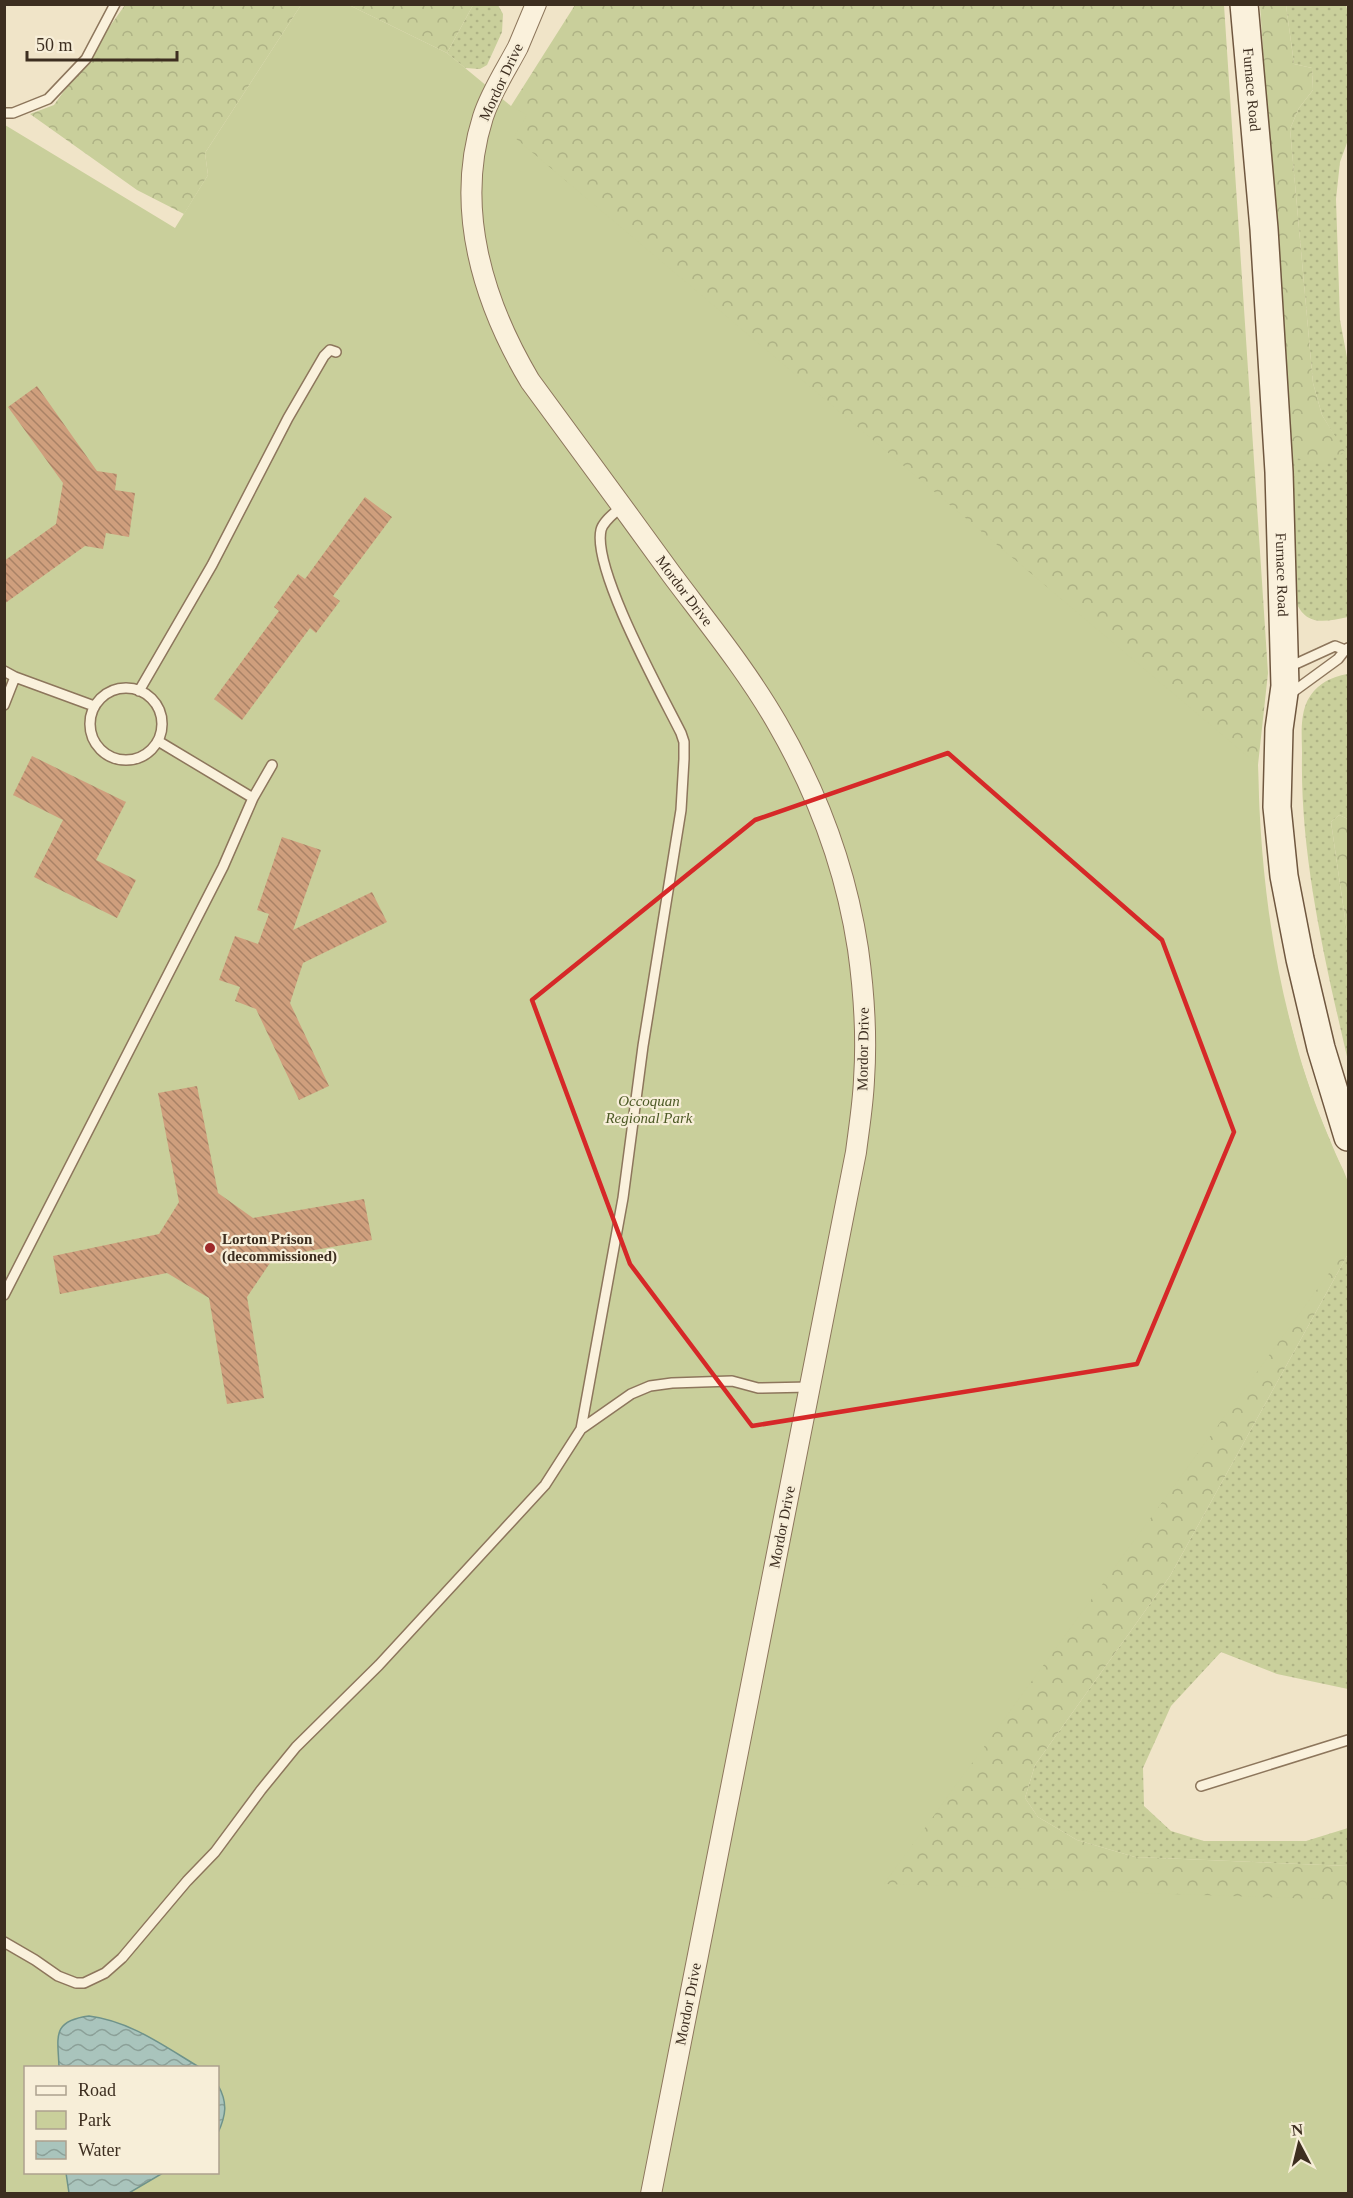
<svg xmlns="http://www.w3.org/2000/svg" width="1353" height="2198" font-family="'Times New Roman',serif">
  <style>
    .grass { fill: url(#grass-dots) }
    .forest { fill: url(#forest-crowns) }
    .park { fill: #c9cf9b; fill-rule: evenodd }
    .water { fill: url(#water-waves); stroke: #6f938a; stroke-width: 1.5 }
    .building { fill: url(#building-back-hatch) }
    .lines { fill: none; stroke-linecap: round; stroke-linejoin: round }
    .lane-casing { stroke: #8d765c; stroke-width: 12 }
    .street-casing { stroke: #8d765c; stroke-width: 22 }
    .secondary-casing { stroke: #6f573f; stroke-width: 30 }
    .lane { stroke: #faf1dc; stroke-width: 9 }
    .street { stroke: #faf1dc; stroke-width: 20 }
    .secondary { stroke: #faf1dc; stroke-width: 27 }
    .marked { fill: none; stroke: #d62828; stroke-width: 4.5; stroke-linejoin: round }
    .poi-dot { fill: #9e2a2b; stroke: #f7eed8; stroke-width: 2 }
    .labels { text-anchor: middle; stroke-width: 4.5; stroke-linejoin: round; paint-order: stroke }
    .street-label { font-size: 15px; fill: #3d2e20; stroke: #f7eed8 }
    .park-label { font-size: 15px; font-style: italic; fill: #4d5a26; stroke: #f7eed8 }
    .poi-label { font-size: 15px; font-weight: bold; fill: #3d2e20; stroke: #f7eed8; text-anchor: start }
  </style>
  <defs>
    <pattern id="grass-dots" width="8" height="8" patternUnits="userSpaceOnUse" patternTransform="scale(1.5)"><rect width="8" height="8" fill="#c9cf9b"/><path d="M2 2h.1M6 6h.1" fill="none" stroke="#aeb285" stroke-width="1.8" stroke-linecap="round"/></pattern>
    <pattern id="forest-crowns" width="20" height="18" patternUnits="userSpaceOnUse" patternTransform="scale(1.5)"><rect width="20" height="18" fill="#c9cf9b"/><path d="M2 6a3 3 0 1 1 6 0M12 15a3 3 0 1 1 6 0" fill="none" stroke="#aeb285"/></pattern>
    <pattern id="water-waves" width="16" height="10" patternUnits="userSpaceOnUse" patternTransform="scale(1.5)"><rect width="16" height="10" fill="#a9c4bc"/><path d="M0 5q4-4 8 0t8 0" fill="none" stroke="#8ba098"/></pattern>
    <pattern id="building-back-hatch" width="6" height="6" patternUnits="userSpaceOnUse" patternTransform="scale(1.5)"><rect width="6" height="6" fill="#cf9f7d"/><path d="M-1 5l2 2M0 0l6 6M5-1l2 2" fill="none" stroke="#a98266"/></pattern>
  </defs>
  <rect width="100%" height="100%" fill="#f0e4c8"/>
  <!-- grass -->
  <path class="grass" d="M473 5H498L503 14 502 32 487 65 480 69 465 68 447 53Z
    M1286 5H1346L1348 13V140L1340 162 1336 199 1340 320 1348 363V617C1320 623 1303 626 1293 594L1290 457 1344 452 1322 415 1313 383 1290 129 1299 108 1313 90 1312 68 1294 64Z
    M1348 674V819L1339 815 1331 822 1348 939V1061C1325 961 1300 857 1302 754 1302 738 1300 719 1306 704 1314 685 1330 677 1348 674Z
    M1348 1254V1689L1277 1674 1221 1652 1171 1706 1143 1768 1144 1806 1171 1831 1204 1841H1306L1348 1828V1866L1135 1857 1077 1840 1038 1817 1025 1798 1035 1765 1170 1576Z"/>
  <!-- forest -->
  <path class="forest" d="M125 5H301L205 153 208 175 184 214 137 190 30 114 54 105Z
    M349 5H473L447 53Z
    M575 5H1224L1268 673 1258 765 1259 828 1264 881 1272 943 1283 996 1299 1056 1316 1107 1348 1183V1254L1170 1576 1035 1765 1025 1798 1038 1817 1077 1840 1135 1857 1348 1866V2193H698L511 106Z
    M1260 5H1286L1294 64 1312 68 1313 90 1299 108 1290 129 1313 383 1322 415 1345 452 1321 463 1290 457Z
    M1339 815 1348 819V939L1331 822Z"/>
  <!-- park -->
  <path class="park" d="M301 5H349L447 53 511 106 527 115 514 137 1258 765C1260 865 1271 958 1299 1054 1308 1087 1321 1118 1333 1149 1338 1160 1345 1171 1348 1183 1352 1195 1348 1231 1348 1247L884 1884 1348 1900V2193H5V125L175 228 208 175 205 153ZM26 2068H218V2172H26Z"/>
  <!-- water -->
  <path class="water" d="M89 2016C130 2021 164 2046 199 2067H59C58 2037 51 2021 89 2016Z
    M218 2085C228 2103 226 2115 218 2133Z
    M66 2173V2172L163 2173 129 2193H69Z"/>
  <!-- building -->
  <path class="building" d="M37 386 97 471 117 474 115 490 135 493 129 537 106 533 103 549 85 546 4 604V561L56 524 63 483 8 407Z
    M365 497 392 517 333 596 340 601 316 633 310 628 242 720 214 699 279 611 274 607 298 574 305 579Z
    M32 756 126 802 96 860 136 880 117 918 34 877 63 820 13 795Z
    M282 837 321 850 293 930 372 892 387 922 303 963 290 1003 329 1086 299 1100 256 1009 235 1001 240 987 219 980 235 936 258 944 269 914 257 910Z
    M197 1086 218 1193 253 1218 364 1199 372 1240 274 1257 247 1297 264 1398 227 1404 209 1298 167 1273 60 1294 53 1256 159 1234 179 1202 158 1093Z"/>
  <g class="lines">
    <!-- lane casing -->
    <g class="lane-casing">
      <path id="lane" d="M4 113H13L48 99 86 59 115 4
        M1289 667 1335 646 1345 650
        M4 671 15 677 94 706
        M90 724a36 36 0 1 1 72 0a36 36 0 1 1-72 0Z
        M139 691 212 565 288 418 324 356 330 350 336 352
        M1290 694 1338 659 1345 650 1348 648
        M4 705 15 677
        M158 741 253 798
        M4 1295 223 867 253 798 272 765
        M581 1429 631 1394 650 1386 672 1383 732 1381 758 1388 810 1387
        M1201 1786 1348 1740
        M4 1942 35 1960 58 1976 76 1983H84L105 1973 122 1958 187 1881 215 1852 261 1790 296 1747 379 1665 545 1485 581 1429 623 1198 643 1046 681 810 684 759V742L681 733C661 693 592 569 601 530 603 521 616 512 622 506"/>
    </g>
    <!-- street casing -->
    <g class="street-casing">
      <g id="street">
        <path id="s1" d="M536 4C530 18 524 33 518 47 506 70 491 92 483 117 454 208 483 302 530 381 577 445 625 510 672 575 708 623 747 671 777 723 817 792 846 870 858 949 864 992 867 1036 864 1080 863 1104 859 1128 856 1152L651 2194"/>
      </g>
    </g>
    <!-- secondary casing -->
    <g class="secondary-casing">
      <g id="secondary">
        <path id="s2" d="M1244 4 1264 229 1279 472 1285 686 1279 729 1277 807 1284 876 1300 959 1321 1048 1348 1137"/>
      </g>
    </g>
    <!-- lane -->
    <use href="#lane" class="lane"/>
    <!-- street -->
    <use href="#street" class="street"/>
    <!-- secondary -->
    <use href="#secondary" class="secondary"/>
  </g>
  <!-- marked area -->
  <path class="marked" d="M948 753 1162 940 1234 1132 1137 1364 752 1426 630 1264 532 1000 755 820Z"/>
  <!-- markers -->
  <circle class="poi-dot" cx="210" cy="1248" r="6"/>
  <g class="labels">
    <!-- street labels -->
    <g class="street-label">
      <text transform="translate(501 82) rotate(-65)" y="5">Mordor Drive</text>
      <text dy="5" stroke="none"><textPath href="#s2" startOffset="86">Furnace Road</textPath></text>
      <text dy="5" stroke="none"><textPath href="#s2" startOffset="572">Furnace Road</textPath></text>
      <text dy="5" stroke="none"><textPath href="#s1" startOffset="662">Mordor Drive</textPath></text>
      <text transform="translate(863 1049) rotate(-89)" y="5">Mordor Drive</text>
      <text transform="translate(782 1527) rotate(-79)" y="5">Mordor Drive</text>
      <text transform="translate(688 2004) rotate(-79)" y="5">Mordor Drive</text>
    </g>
    <!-- park labels -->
    <g class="park-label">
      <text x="649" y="1106">Occoquan<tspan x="649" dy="17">Regional Park</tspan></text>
    </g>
    <!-- poi labels -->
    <g class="poi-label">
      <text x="222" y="1244">Lorton Prison<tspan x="222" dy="17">(decommissioned)</tspan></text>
    </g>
  </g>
  <!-- border -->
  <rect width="1353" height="2198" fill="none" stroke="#3d2e20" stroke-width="12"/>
  <!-- legend -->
  <rect x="24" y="2066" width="195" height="108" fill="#f7eed8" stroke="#ada18e" stroke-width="1.5"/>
  <rect x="36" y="2086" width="30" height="9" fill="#faf1dc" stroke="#ada18e" stroke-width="1.5"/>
  <text x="78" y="2096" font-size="18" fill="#3d2e20">Road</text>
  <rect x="36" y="2111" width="30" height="18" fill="#c9cf9b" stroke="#ada18e" stroke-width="1.5"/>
  <text x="78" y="2126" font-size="18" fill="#3d2e20">Park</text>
  <rect x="36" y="2141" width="30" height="18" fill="url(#water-waves)" stroke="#ada18e" stroke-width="1.5"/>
  <text x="78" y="2156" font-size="18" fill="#3d2e20">Water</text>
  <!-- north arrow -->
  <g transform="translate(1299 2144) rotate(353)" stroke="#f7eed8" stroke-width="4.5" paint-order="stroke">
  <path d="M0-4.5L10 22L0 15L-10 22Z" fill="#3d2e20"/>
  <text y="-9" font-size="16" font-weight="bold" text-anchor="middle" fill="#3d2e20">N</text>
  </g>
  <!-- scale -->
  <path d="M27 51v9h150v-9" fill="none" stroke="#3d2e20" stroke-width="3"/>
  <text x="36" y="51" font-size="18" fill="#3d2e20" stroke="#f7eed8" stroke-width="4.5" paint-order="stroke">50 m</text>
</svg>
